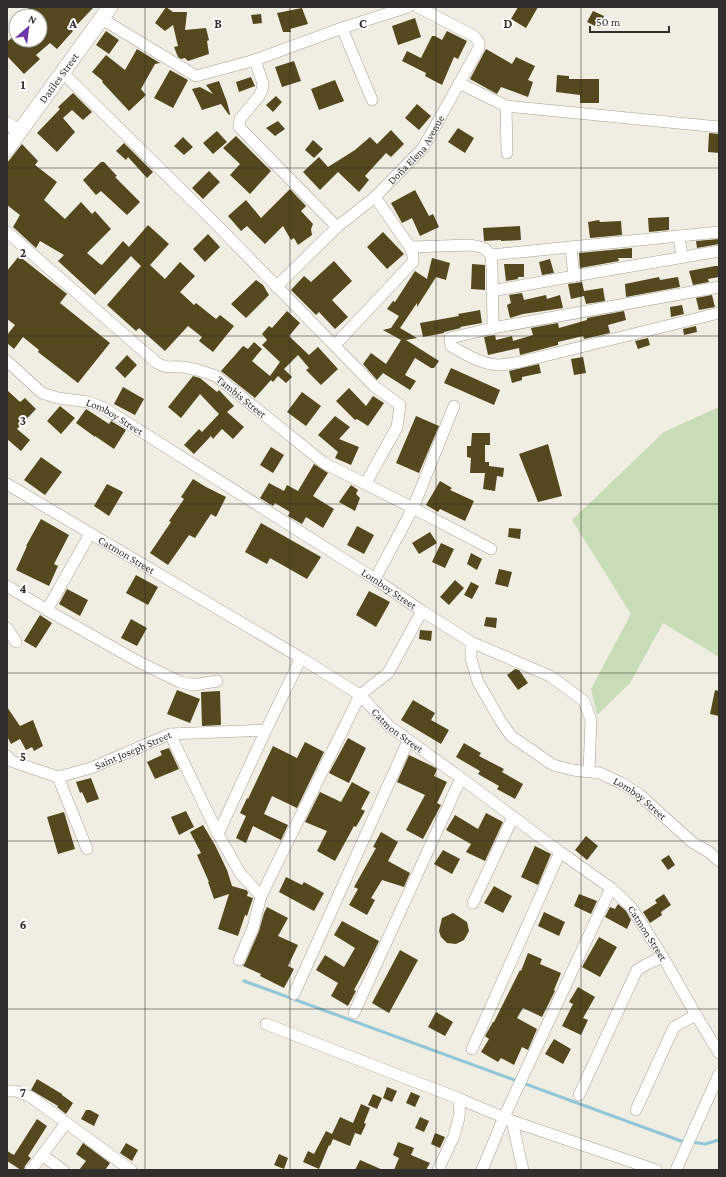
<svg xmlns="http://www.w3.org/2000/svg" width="726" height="1177" font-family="'Crimson Pro',serif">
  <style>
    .green { fill: #c7ddb7 }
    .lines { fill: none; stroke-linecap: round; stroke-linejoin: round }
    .stream { stroke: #91c6d9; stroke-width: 3 }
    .building { fill: #55481e }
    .minor-casing { stroke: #a3a096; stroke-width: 12 }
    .tertiary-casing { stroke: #a3a096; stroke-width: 14 }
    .secondary-casing { stroke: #a3a096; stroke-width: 16 }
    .minor { stroke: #fff; stroke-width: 11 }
    .tertiary { stroke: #fff; stroke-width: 13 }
    .secondary { stroke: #fff; stroke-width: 15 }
    .grid { fill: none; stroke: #312f2b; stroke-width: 1; stroke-opacity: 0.55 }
    .labels { text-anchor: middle; stroke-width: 4; stroke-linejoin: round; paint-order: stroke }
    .street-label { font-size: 11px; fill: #312f2b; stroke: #fff }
    .grid-label { font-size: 13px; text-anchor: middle; font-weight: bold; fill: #312f2b; stroke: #fff; stroke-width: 4; stroke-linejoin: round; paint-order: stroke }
  </style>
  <rect width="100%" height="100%" fill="#f0ede2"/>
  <!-- green -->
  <path class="green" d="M719 407V657L663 623 630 683 597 715 591 689 631 614 572 520 664 432Z"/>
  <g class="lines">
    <!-- stream -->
    <path class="stream" d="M244 981 681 1141H686
      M691 1142 705 1144 719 1140"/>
  </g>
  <!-- building -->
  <path class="building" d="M29 7H94L72 30 73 31 57 49 50 43 36 55 40 59 24 74 7 56V42L16 34V40H23L30 47 38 40H40V16H21Z
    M166 7 173 12H187L185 30 206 28 209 40 207 41 209 54 188 61 185 58 181 59 178 57 174 47 178 46 173 25 165 31 155 23Z
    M518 7H538L526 28 511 19Z
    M302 8 308 24 290 29 291 32H283L277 13Z
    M593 11 604 16 599 28 587 22Z
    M261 14 262 23 253 24 251 15Z
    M415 18 421 37 398 45 392 26Z
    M106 31 119 40 109 54 96 45Z
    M447 31 467 41 458 59 454 57 442 85 425 76 426 73 402 61 407 51 421 58 432 36H435L442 40Z
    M137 49 160 63 155 64 141 89 146 95 129 111 102 82 103 81 92 72 106 55 125 70Z
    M486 49 512 64 516 57 535 66 528 80 533 82 528 97 501 87 497 94 470 79Z
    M294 61 301 81 282 87 275 67Z
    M170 70 188 80 173 108 154 98Z
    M557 75 569 76V79H599V103H580V95L556 92Z
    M251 77 255 86 239 92 236 82Z
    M335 80 344 101 319 110 311 89Z
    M219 81 227 102 230 114 229 115 221 104 202 110 192 89 200 87 213 94 206 85Z
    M73 93 92 112 83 120 72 110 63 118 75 132 57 152 37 133 60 109 58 107Z
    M276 96 282 102 273 112 266 105Z
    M417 104 431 116 419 130 405 118Z
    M278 121 285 129 275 136 266 128Z
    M458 128 474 138 465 153 448 142Z
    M391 130 404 144 391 157 386 153 365 176 369 180 359 192 338 172 320 190 303 172 319 157 328 167 355 150 370 137 377 144Z
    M217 131 227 142 213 154 203 143Z
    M709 133 719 134V153L708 152Z
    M236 136 271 171 250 194 230 175 240 164 223 148Z
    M183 137 193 147 184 155 174 146Z
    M313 140 323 149 314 158 305 150Z
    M124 143 153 172 147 178 128 157 126 160 116 151Z
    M22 144 38 161 35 165 57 182 44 200 65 219 81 202 92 214 95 211 111 229 87 253 100 264 102 265 123 241 129 247 148 225 169 244 150 265 165 279 180 262 195 276 180 292 194 305 196 303 216 319 220 315 234 326 213 352 199 341 202 337 188 326 165 351 139 328 136 331 107 305 141 266 131 256 95 295 58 261 64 255 40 241 36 248 13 227 20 215 7 205V163Z
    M101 162H104L117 176 115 177 140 202 127 215 101 191 96 195 83 180Z
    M209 171 220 182 203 199 192 188Z
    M290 189 306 206 301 211 313 224 311 229 312 235 298 245 294 238 291 240 283 226 265 244 247 226 241 231 228 216 246 200 261 218Z
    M415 190 429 216 433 214 439 227 420 236 412 218 402 223 391 203Z
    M669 217V230L649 232 648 218Z
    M599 220 600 222 621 221 622 235 590 238 588 222Z
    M520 226 521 240 501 241V240L484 241 483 228Z
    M383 232 404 254 387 269 367 247Z
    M208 234 220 247 205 262 193 249Z
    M719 239V244L697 248 696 241Z
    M632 248V258H618L619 261 580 268 579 253Z
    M19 256 67 294 60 303 110 343 78 383 38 352 39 350 23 337 14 349 7 343V335L15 325 7 319V271Z
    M432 258 450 263 446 280 436 277 417 307V303L400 328 417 338 406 340 439 361 434 368H431L415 358 405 375 416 381 410 390 383 373 377 380 363 364 371 353 386 364 401 340 383 330 391 328 399 316 387 309 393 301 395 302 415 271 427 279Z
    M550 259 554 273 542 275 539 262Z
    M334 261 352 281 332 300 348 317 335 329 319 312 316 315 291 290 304 276 311 282Z
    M472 264 485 265V290L471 289Z
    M504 264H524V277H518V279L506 281Z
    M715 266H719V277L708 279 709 282 693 285 689 271Z
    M659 277 660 280 678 277 680 287 626 297 625 284Z
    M256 280 263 285 269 295 246 318 231 304Z
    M582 282 584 291 603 288 605 301 586 304 584 296 571 299 568 284Z
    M522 293 524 300 546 295 547 299 560 295 563 308 523 314 510 318 507 305 511 303 509 295Z
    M712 295 715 307 699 310 696 298Z
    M682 305 684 314 671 317 670 307Z
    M480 310 482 323 460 327 461 328 444 332V333L423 337 420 323 459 316 458 314Z
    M287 311 300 323 289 336 309 355 318 347 338 369 321 385 306 370 309 368 298 355 284 369 292 377 286 383 278 376 273 382 271 380 255 398 221 371 243 346 248 349 254 342 262 349 252 361 270 376 280 362 262 345 267 340 262 334 269 326 272 328Z
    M624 311 626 320 608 325 610 333 584 339 583 336 558 342V345L520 355 519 348 488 355 484 337 495 335 496 340 512 336 513 341 533 335 531 328 558 323 559 328 587 320V318Z
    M696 326 697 332 684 335 683 329Z
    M648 338 650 345 638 349 635 341Z
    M127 355 137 365 125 378 115 368Z
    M583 357 586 373 574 375 571 359Z
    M539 364 541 373 522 377V380L512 383 509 371Z
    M451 368 500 390 494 405 444 383Z
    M193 376 200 378 217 392 219 390 234 406 227 412 244 427 233 439 222 429 213 439 211 436 194 454 184 445 199 429 202 432 219 414 200 394 181 418 168 407Z
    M123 387 144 399 135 415 114 404Z
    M349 388 366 406 373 396 384 403 368 426 357 419 355 420 336 401Z
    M7 390 20 402 25 398 36 409 17 429 30 440 21 451 7 439Z
    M302 392 321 406 306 426 287 412Z
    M60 406 75 418 61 434 47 421Z
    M86 409 109 424 111 421 126 430 114 449 95 436V437L76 423Z
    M335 416 350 427 339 439 359 447 351 465 335 458 338 452 318 435Z
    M416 416 439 426 419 473 396 463Z
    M472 433H490V445H485V462H489V466L504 468 503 477 497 476 495 491 483 489 485 473H470L471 458 467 457V446H471Z
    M548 444 562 496 538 502 519 454Z
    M271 447 284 455 273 473 260 465Z
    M41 457 62 472 45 495 24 480Z
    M314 464 328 473 313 496 334 509 323 528 306 517 302 524 288 516 290 512 275 503 273 506 260 498 269 483 284 491 287 485 298 491Z
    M193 479 206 487 226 497 216 517 211 514 195 538 189 535 168 565 150 553 171 522 169 521 184 499 181 497Z
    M440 481 452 488 450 490 474 501 465 521 440 509 438 512 426 505Z
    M107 484 123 492 109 516 94 506Z
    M351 485 358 490 356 494 360 498 355 511 339 502Z
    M41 519 69 535 54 564 58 566 49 586 16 570 27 546H26Z
    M261 523 321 557 307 579 270 558 267 564 245 552Z
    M357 526 374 535 364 554 347 545Z
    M509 528 521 529 520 539 508 537Z
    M430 532 437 543 419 554 412 543Z
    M441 543 454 549 445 568 432 562Z
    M471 553 482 559 477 570 467 564Z
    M499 569 512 572 508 587 495 584Z
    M136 575 158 587 148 605 126 593Z
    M455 580 464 588 449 605 440 597Z
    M471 582 479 586 472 599 464 595Z
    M67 589 88 600 80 616 59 604Z
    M369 591 390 602 376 627 356 615Z
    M40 615 52 623 36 648 24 641Z
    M486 617 497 618 496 628 484 626Z
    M131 619 147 628 137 646 121 638Z
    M420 630 432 631 431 641 419 639Z
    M515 669 519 670 528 683 518 690 507 675Z
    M177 690 200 699 190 723 167 714Z
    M715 690 719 691V716L710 714Z
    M220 691 221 725 202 726 201 692Z
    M413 700 435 713 431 720 449 730 441 744 401 720Z
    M7 707 20 726 33 720 43 746 34 751 32 747 26 750 20 739 11 744 7 736Z
    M348 738 366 748 349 783 329 773Z
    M305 742 324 752 297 808 272 796 264 814 288 825 281 840 253 826 246 843 236 838 246 816 240 813 247 798 248 799 273 746 297 758Z
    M464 743 481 753 479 756 504 769 502 772 523 784 515 799 497 789 499 786 478 774 480 771 456 757Z
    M169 748 179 769 155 779 147 762 162 755 160 751Z
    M409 755 432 766 437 769 434 776 447 782 437 803 441 805 423 839 406 830 425 795 397 782Z
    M91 778 99 799 87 803 82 792 80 793 76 782Z
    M352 782 370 792 361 809 365 811 356 827 354 826 335 861 317 851 327 831 305 822 320 792 341 802Z
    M186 811 194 827 179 835 171 817Z
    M64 812 75 849 58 854 47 817Z
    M486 813 503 822 485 861 466 852 471 844 446 830 455 815 478 829Z
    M203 825 215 845 227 870 232 886 246 890 248 892 247 896 253 898 247 916 245 915 238 936 218 929 229 894 214 899 208 882H209L197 855 201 853 190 832Z
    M381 832 398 842 388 861 410 873 404 887 382 880 371 898 375 900 367 915 349 905 358 889 354 887 376 848 373 847Z
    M586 836 598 846 587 860 575 850Z
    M535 846 551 854 538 885 521 877Z
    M443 850 460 859 452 874 434 864Z
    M669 855 675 865 668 870 661 860Z
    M286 877 302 885 304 882 324 893 314 911 279 892Z
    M494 886 512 896 503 913 484 903Z
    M579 894 597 901 591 914 574 906Z
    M664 894 671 905 661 912 662 915 650 923 643 912 657 903 655 900Z
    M618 904 626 911 631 920 627 929 605 917 610 907 615 909Z
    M267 907 288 918 278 936 298 945 288 966 294 969 284 988 260 976 261 974 243 966 245 963 259 931 264 913Z
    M544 912 565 922 559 936 538 926Z
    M453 913 467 922 469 931 464 940 456 944 447 943 441 937 439 931 442 918Z
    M342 921 379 941 368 964 354 990 356 991 348 1006 331 996 338 983 316 970 325 955 344 967 355 948 334 935Z
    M599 937 617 947 600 977 582 967Z
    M400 950 418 960 389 1013 372 1003Z
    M528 953 542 959 540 964 561 973 554 990 555 991 542 1017 523 1008 517 1018 537 1029 528 1050 522 1047 514 1065 501 1058 498 1062 481 1052 489 1039 485 1036 493 1022H494L520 970 521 971Z
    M578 987 595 997 583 1018 588 1020 581 1035 562 1026 573 1004 569 1002Z
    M436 1012 453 1022 445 1036 428 1027Z
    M554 1039 571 1049 563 1064 545 1054Z
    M37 1079 62 1094V1095L73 1103 66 1114 57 1107 58 1106 31 1090Z
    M387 1087 397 1091 392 1102 383 1098Z
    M411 1092 420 1096 415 1107 406 1103Z
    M373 1094 382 1098 377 1109 368 1105Z
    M361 1104 370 1108 364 1123 366 1124 361 1135 355 1133 350 1146 333 1139 330 1146 329 1145 319 1169 303 1162 308 1151 314 1154 326 1131 332 1134 340 1117 353 1123Z
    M86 1110H90L99 1115 94 1126 81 1119Z
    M420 1117 429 1121 424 1132 415 1128Z
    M37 1119 47 1126 28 1156 31 1158 25 1166 24 1170H21L7 1161V1151L14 1155Z
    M435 1133 445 1137 440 1148 431 1144Z
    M398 1142 414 1148 411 1155 430 1163 426 1170H394L399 1158 393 1155Z
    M83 1143 110 1163 105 1170H79L86 1161 76 1154Z
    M126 1143 138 1150 132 1161 120 1153Z
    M279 1154 288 1158 284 1169 274 1165Z
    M360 1160 383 1170H355Z"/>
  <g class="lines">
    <!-- minor casing -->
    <g class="minor-casing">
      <g id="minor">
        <path d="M102 19 196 76 255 60 342 28 408 7"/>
        <path d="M342 28 372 100"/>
        <path d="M255 60 263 84 262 90 259 96 240 119 239 127 337 227"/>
        <path d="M62 72 213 221 374 386 400 405 397 427 366 483"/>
        <path d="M459 83 506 106 719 127"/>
        <path d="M506 106 507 153"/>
        <path id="s1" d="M7 232 157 363C168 369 170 366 182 367 194 368 205 372 216 376L324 463 413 508 491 549"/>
        <path d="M679 236 682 257"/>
        <path d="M410 247 471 245 484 248 491 255 492 267 493 328"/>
        <path d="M571 248 574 276 719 251"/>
        <path d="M491 255 719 232"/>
        <path id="s2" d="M276 287 337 227 375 197 423 148 479 48V42L474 36 418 7"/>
        <path d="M719 287 493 328 450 338 451 346C465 354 481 364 498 365 505 365 513 363 520 362L719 313"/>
        <path d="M492 291 574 276"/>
        <path d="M335 345 413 262V255L410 247 375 197"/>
        <path id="s3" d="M7 361 42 393 58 398 88 402 104 408 375 579 422 611 471 642 550 676 584 701 591 720 589 771"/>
        <path id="s4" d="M7 484 301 658 360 695 389 726 461 778 560 852 611 888 631 907 663 957 696 1015 719 1053"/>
        <path d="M375 579 413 508 454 406"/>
        <path d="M7 586 47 610 137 661 180 682 194 685 217 681"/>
        <path d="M47 610 90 534"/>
        <path d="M7 628 16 642"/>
        <path id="s5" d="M471 642V659L478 682 500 720 511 736 553 765 573 770 600 773 621 783 640 795 692 842 709 852 719 861"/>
        <path d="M170 734 218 834 240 873 261 896"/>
        <path id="s6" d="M7 756 11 761 58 777 91 768 170 734 266 730"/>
        <path d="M58 777 87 849"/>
        <path d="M218 834 266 730 301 658"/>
        <path d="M473 903 513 817"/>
        <path d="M239 960 253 928 261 896 360 695 388 673 422 611"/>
        <path d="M294 994 408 741"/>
        <path d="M354 1013 461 778"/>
        <path d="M266 1024 460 1099 512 1121 656 1170"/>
        <path d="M472 1049 560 852"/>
        <path d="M7 1091H16L31 1097 131 1170"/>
        <path d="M579 1095 637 970 647 964 663 957"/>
        <path d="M636 1110 674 1027 696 1015"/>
        <path d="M512 1121 523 1170"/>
        <path d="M42 1155 63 1170"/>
        <path d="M31 1170 66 1123"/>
        <path d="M438 1170 454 1136 459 1118 460 1099"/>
        <path d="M482 1170 504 1117 611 888"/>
        <path d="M676 1170 719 1074"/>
      </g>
    </g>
    <!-- tertiary casing -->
    <g class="tertiary-casing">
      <path id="tertiary" d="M7 123 19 131"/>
    </g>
    <!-- secondary casing -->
    <g class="secondary-casing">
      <g id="secondary">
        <path id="s7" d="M7 149 110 7"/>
      </g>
    </g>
    <!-- minor -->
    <use href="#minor" class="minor"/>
    <!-- tertiary -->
    <use href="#tertiary" class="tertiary"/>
    <!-- secondary -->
    <use href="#secondary" class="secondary"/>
  </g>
  <!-- grid -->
  <path class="grid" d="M145 7V1170M290 7V1170M436 7V1170M581 7V1170M7 168H719M7 336H719M7 504H719M7 673H719M7 841H719M7 1009H719"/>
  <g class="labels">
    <!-- street labels -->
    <g class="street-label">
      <text dy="4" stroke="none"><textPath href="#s7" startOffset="88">Datiles Street</textPath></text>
      <text dy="4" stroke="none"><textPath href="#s2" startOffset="197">Doña Elena Avenue</textPath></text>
      <text dy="4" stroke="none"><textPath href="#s1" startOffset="293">Tambis Street</textPath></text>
      <text dy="4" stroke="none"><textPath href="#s3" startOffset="125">Lomboy Street</textPath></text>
      <text dy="4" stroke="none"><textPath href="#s4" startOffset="139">Catmon Street</textPath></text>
      <text dy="4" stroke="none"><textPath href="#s3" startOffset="449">Lomboy Street</textPath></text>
      <text dy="4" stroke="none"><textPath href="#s4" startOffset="463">Catmon Street</textPath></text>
      <text dy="4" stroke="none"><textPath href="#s6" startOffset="136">Saint Joseph Street</textPath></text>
      <text dy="4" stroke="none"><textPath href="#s5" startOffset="251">Lomboy Street</textPath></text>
      <text dy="4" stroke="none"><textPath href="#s4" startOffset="787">Catmon Street</textPath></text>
    </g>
  </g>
  <g class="grid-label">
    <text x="73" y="28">A</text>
    <text x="218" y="28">B</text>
    <text x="363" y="28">C</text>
    <text x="508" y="28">D</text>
    <text x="23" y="89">1</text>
    <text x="23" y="257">2</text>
    <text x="23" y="425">3</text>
    <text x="23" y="593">4</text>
    <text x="23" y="761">5</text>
    <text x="23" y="929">6</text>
    <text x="23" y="1097">7</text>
  </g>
  <!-- border -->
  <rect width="726" height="1177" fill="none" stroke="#312f2b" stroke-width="16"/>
  <!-- north arrow -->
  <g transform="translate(28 28) rotate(28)"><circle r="19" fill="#ffffff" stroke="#adacaa"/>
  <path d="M0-3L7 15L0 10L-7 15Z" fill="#7135aa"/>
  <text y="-6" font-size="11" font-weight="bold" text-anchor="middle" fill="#312f2b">N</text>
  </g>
  <!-- scale -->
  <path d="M590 26v6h79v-6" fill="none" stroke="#312f2b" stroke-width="2"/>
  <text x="596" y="26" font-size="12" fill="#312f2b" stroke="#ffffff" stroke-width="3" paint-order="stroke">50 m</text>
</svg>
